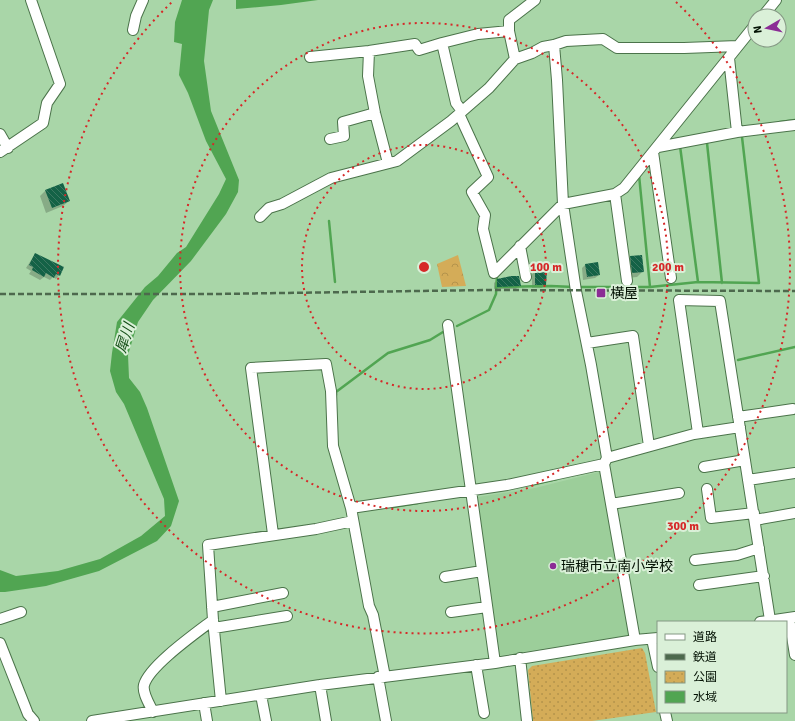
<svg xmlns="http://www.w3.org/2000/svg" width="795" height="721" font-family="Signika,'Noto Sans JP',sans-serif">
  <style>
    .built { fill: #9cce9a }
    .forest { fill: url(#forest-crowns) }
    .park { fill: url(#park-dots) }
    .water { fill: #51a552 }
    .shadow { fill: #0003 }
    .lines { fill: none; stroke-linecap: round; stroke-linejoin: round }
    .stream { stroke: #51a552; stroke-width: 2.5 }
    .building { fill: url(#building-back-hatch) }
    .minor-casing { stroke: #4b734a; stroke-width: 12 }
    .minor { stroke: #fff; stroke-width: 10 }
    .rail { stroke: #4d694d; stroke-width: 2.5; stroke-dasharray: 6 3; stroke-linecap: butt }
    .ring { fill: none; stroke: #d62828; stroke-width: 2; stroke-dasharray: 2 4 }
    .poi-dot { fill: #8b2c95; stroke: #daf0d8; stroke-width: 1.5 }
    .labels { text-anchor: middle; stroke-width: 4; stroke-linejoin: round; paint-order: stroke }
    .poi-label { font-size: 14px; fill: #031103; stroke: #daf0d8; text-anchor: start }
    .water-label { font-size: 15px; font-style: italic; fill: #154f18; stroke: #daf0d8 }
    .centre { fill: #d62828; stroke: #daf0d8; stroke-width: 2 }
    .ring-label { font-size: 12px; text-anchor: middle; font-weight: bold; fill: #d62828; stroke: #daf0d8; stroke-width: 4; stroke-linejoin: round; paint-order: stroke }
  </style>
  <defs>
    <pattern id="forest-crowns" width="20" height="18" patternUnits="userSpaceOnUse"><rect width="20" height="18" fill="#d4ac58"/><path d="M2 6a3 3 0 1 1 6 0M12 15a3 3 0 1 1 6 0" fill="none" stroke="#b4934b"/></pattern>
    <pattern id="park-dots" width="8" height="8" patternUnits="userSpaceOnUse"><rect width="8" height="8" fill="#d4ac58"/><path d="M2 2h.1M6 6h.1" fill="none" stroke="#b4934b" stroke-width="1.8" stroke-linecap="round"/></pattern>
    <pattern id="building-back-hatch" width="6" height="6" patternUnits="userSpaceOnUse"><rect width="6" height="6" fill="#146246"/><path d="M-1 5l2 2M0 0l6 6M5-1l2 2" fill="none" stroke="#3c7861"/></pattern>
  </defs>
  <rect width="100%" height="100%" fill="#a9d6a8"/>
  <!-- built -->
  <path class="built" d="M603 471 631 635 497 656 478 497 535 488Z"/>
  <!-- forest -->
  <path class="forest" d="M458 255 466 286 442 287 437 264Z"/>
  <!-- park -->
  <path class="park" d="M642 648 645 653 656 712 592 721H533L528 670 532 666Z"/>
  <!-- water -->
  <path class="water" d="M182 0H213L209 10 204 61 211 111 239 180 238 192 226 214 191 261 153 300 138 322 128 355 129 378 140 392 147 408 179 501 171 526 157 541 99 571 46 586 5 592H0V570L16 576 58 571 100 559 141 536 165 516 164 499 124 404 116 392 110 371 112 353 117 322 145 287 158 276 177 253 186 247 219 194 226 179 206 141 188 93 179 75 182 44 174 42 175 22Z
    M236 0H318L281 5 236 9Z"/>
  <!-- shadow -->
  <path class="shadow" d="M45 191 69 201 63 206 46 213 40 196Z
    M35 254 59 275 56 279 53 277 50 280 44 277 40 280 29 274 31 271 26 268Z
    M631 257 643 271 637 277 627 278 625 263Z
    M585 265 599 275 595 278 583 280 582 268Z
    M536 271 545 284 542 288H532V274Z
    M497 280 520 285 516 289H494V283Z"/>
  <g class="lines">
    <!-- stream -->
    <path class="stream" d="M780 122 795 120
      M707 143 722 283
      M680 146 698 282
      M639 175 650 287
      M329 221 335 282
      M496 287 551 286 574 287
      M581 287H650L698 282 759 283 742 137
      M457 326 489 310 496 294 497 275
      M738 360 795 347
      M336 395V392L388 353 430 340 443 332
      M531 485 557 479
      M393 507 418 503"/>
  </g>
  <!-- building -->
  <path class="building" d="M63 183 70 201 52 208 45 190Z
    M35 253 64 267 60 276 56 274 54 278 46 273 44 277 32 270 33 267 29 265Z
    M642 255 644 272 632 273 630 256Z
    M598 262 600 275 587 277 585 264Z
    M535 270H547L546 285H535Z
    M511 276H519L521 286 497 287V279Z"/>
  <g class="lines">
    <!-- minor casing -->
    <g class="minor-casing">
      <path id="minor" d="M763 16 776 0
        M133 30 136 16 143 0
        M442 43 478 34 509 31
        M554 45 557 80 563 204 576 291 591 365 607 458 604 464 635 640
        M369 51 368 76 375 113 388 163
        M310 57 369 51 415 44 419 50 442 43 456 103 462 111
        M729 58 737 132
        M515 59 509 31V20L535 0
        M459 114 488 177 472 192 485 215 483 229 494 273
        M0 134 8 148
        M330 139 344 136 343 122 375 113
        M658 147 737 132 795 125
        M0 152 43 123 47 103 60 84 31 0
        M653 152 671 278
        M615 194 627 281
        M260 217 269 208 282 204 331 178 397 161 451 121 489 88 515 59 532 53 543 47 554 45 566 41 603 39 617 48H684L738 46
        M520 246 526 277
        M494 273 563 204 615 194 624 188 755 25
        M448 325 495 663
        M587 343 633 336 649 446
        M738 417 793 409
        M698 433 679 300 720 301 770 620
        M607 458 694 434 740 427
        M704 467 745 460
        M748 480 795 473
        M707 489 711 518 754 513
        M611 504 679 493
        M351 508 507 485 604 464
        M755 520 795 513
        M273 534 251 368 326 364 331 391 333 446 351 508 369 606 373 615 385 677
        M695 560 737 555 759 548
        M445 577 482 571
        M699 585 764 576
        M212 607 283 593
        M451 612 487 607
        M789 618 795 655
        M0 619 21 612
        M760 622 795 617
        M214 628 287 616
        M652 639 658 667
        M0 643 28 714 34 721
        M520 658 527 721
        M476 665 484 713
        M378 677 386 721
        M320 685 326 721
        M261 695 266 721
        M221 701 213 620 208 545 316 529 353 521
        M204 703 207 721
        M153 712C150 705 142 693 144 685 149 666 196 633 213 620
        M665 712 667 721
        M92 721 320 685 495 663 635 640 658 638"/>
    </g>
    <!-- minor -->
    <use href="#minor" class="minor"/>
    <!-- rail -->
    <path class="rail" d="M0 294H215L487 290 795 291"/>
  </g>
  <!-- distance rings -->
  <g class="ring">
    <circle cx="424" cy="267" r="122"/>
    <circle cx="424" cy="267" r="244"/>
    <path d="M676 2A366 366 0 1 1 172 2"/>
  </g>
  <!-- markers -->
  <g class="poi-dot">
    <rect x="596" y="288" width="10" height="10" rx="2"/>
    <circle cx="553" cy="566" r="4"/>
  </g>
  <g class="labels">
    <!-- poi labels -->
    <g class="poi-label">
      <text x="610" y="298">横屋</text>
      <text x="561" y="571">瑞穂市立南小学校</text>
    </g>
    <!-- water labels -->
    <g class="water-label">
      <text transform="translate(125 338) rotate(-72)" y="5">犀川</text>
    </g>
  </g>
  <circle cx="424" cy="267" r="6" class="centre"/>
  <g class="ring-label">
    <text x="546" y="271">100 m</text>
    <text x="668" y="271">200 m</text>
    <text x="683" y="530">300 m</text>
  </g>
  <!-- legend -->
  <rect x="657" y="621" width="130" height="92" fill="#daf0d8" stroke="#849783"/>
  <rect x="665" y="634" width="20" height="6" fill="#ffffff" stroke="#849783"/>
  <text x="693" y="641" font-size="12" fill="#031103">道路</text>
  <rect x="665" y="654" width="20" height="6" fill="#4d694d" stroke="#849783"/>
  <text x="693" y="661" font-size="12" fill="#031103">鉄道</text>
  <rect x="665" y="671" width="20" height="12" fill="url(#park-dots)" stroke="#849783"/>
  <text x="693" y="681" font-size="12" fill="#031103">公園</text>
  <rect x="665" y="691" width="20" height="12" fill="#51a552" stroke="#849783"/>
  <text x="693" y="701" font-size="12" fill="#031103">水域</text>
  <!-- north arrow -->
  <g transform="translate(767 28) rotate(261)"><circle r="19" fill="#daf0d8" stroke="#849783"/>
  <path d="M0-3L7 15L0 10L-7 15Z" fill="#8b2c95"/>
  <text y="-6" font-size="11" font-weight="bold" text-anchor="middle" fill="#031103">N</text>
  </g>
</svg>
